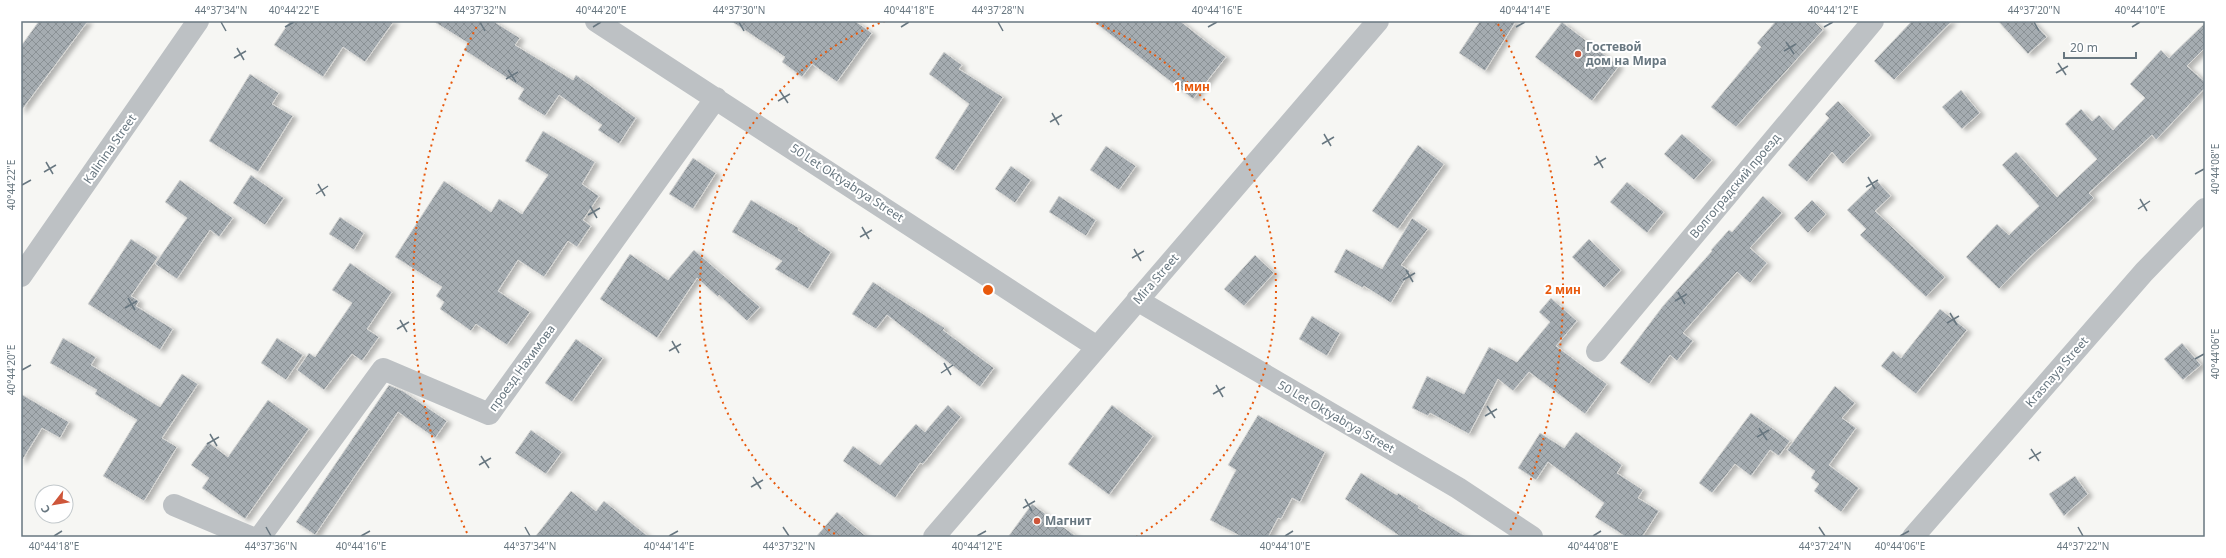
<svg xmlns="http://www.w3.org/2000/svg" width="2226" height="558" font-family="'Noto Sans',sans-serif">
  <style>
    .building { fill: url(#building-cross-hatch); stroke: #d7d7d5; filter: url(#shadow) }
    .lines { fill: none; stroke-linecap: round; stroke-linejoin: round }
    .minor { stroke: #bdc1c4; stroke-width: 22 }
    .ticks { fill: none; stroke: #687780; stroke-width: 1.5 }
    .ring { fill: none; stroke: #e8590c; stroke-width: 2; stroke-dasharray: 2 4 }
    .poi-dot { fill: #ce563a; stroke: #fff; stroke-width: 1.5 }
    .labels { text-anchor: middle; stroke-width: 4; stroke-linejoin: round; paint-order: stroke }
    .poi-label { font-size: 12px; font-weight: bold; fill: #687780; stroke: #fff; text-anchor: start }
    .street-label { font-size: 12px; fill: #687780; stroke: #fff }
    .centre { fill: #e8590c; stroke: #fff; stroke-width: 2 }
    .ring-label { font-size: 12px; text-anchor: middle; font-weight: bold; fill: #e8590c; stroke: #fff; stroke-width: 4; stroke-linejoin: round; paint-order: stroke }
    .neatline { fill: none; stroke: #687780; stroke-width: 1.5 }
    .ticks-label { font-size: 10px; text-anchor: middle; fill: #687780 }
  </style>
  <defs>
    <pattern id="building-cross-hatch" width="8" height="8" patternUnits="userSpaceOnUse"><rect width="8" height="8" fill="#a5acb1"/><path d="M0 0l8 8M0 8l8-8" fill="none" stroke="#8a9195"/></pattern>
    <filter id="shadow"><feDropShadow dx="4.5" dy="2.5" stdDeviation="2" flood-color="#0004"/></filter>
  </defs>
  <rect width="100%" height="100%" fill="#f6f6f3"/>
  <!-- building -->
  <path class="building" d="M39 21H88L21 111V46Z
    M290 21H394L365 62 343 47 323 77 274 45Z
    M433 21H493L520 38 515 45 573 80 576 75 636 118 619 144 598 130 602 125 559 95 545 116 518 99 524 89 464 50 468 43Z
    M731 21H855L872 33 837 82 812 64 802 77 782 62 785 57Z
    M1093 21H1180L1226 57 1193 99Z
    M1480 21H1516L1485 71 1459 53Z
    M1776 21H1814L1823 30 1736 127 1711 107 1761 47 1757 43Z
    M1912 21H1952L1894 80 1874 61Z
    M1998 21H2032L2047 37 2028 54Z
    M1562 22 1619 66 1592 101 1535 57Z
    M2205 23V48L2187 66 2205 82V88L2156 140 2152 135 2089 193 2094 198 2029 258 1999 289 1966 257 1997 224 2009 235 2039 206 2002 165 2016 152 2057 197 2097 159 2065 124 2081 109 2092 121 2099 115 2113 130 2145 98 2130 84 2161 50 2169 58Z
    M944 52 962 65 959 69 1003 97 954 171 935 158 969 104 929 74Z
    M250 74 279 93 272 104 293 116 258 172 209 141Z
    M1961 90 1980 113 1962 129 1942 107Z
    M1838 101 1871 135 1843 164 1832 152 1807 182 1788 165 1829 118 1825 114Z
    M543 131 595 162 582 184 599 196 583 220 591 226 577 247 568 241 544 277 518 260 498 291 530 312 507 345 476 324 471 331 440 309 444 302 436 296 442 287 395 257 444 181 491 212 499 199 522 214 548 175 525 161Z
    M1682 134 1712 160 1694 180 1664 154Z
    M1418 145 1444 164 1398 229 1372 211Z
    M1106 146 1136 166 1119 190 1090 170Z
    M693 158 716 173 693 209 669 194Z
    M1011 166 1031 180 1015 203 995 189Z
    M251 175 284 198 265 225 233 203Z
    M180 180 233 218 219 237 210 230 177 279 155 264 187 218 165 202Z
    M1877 181 1891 196 1875 211 1945 277 1926 297 1860 235 1866 229 1847 210Z
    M1627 182 1664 212 1647 233 1610 202Z
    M1059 196 1096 220 1086 236 1049 212Z
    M1763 196 1782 213 1750 248 1767 263 1750 283 1737 272 1683 333 1693 341 1677 361 1670 355 1649 384 1620 363 1663 306 1712 251 1711 250 1729 230 1732 232Z
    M751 200 799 228 798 230 831 252 808 289 775 269 782 261 732 232Z
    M1812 200 1826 214 1808 233 1794 218Z
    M340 217 364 233 354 250 329 234Z
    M1412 218 1428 229 1401 265 1410 271 1391 303 1364 286 1363 288 1334 272 1346 249 1382 269Z
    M131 239 158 257 131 296 139 301 136 306 173 329 160 350 88 304Z
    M1589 239 1621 270 1604 288 1572 257Z
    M694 250 760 307 747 321 719 295 718 297 697 278 657 338 600 299 630 254 668 280Z
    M1255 255 1274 273 1244 306 1224 289Z
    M350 263 392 292 367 329 379 337 362 361 352 354 324 390 297 370 309 353 315 357 352 303 332 290Z
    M873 282 945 328 943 330 994 368 980 387 887 315 876 329 852 314Z
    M1551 298 1577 321 1556 346 1607 384 1585 414 1529 372 1513 391 1498 379 1469 434 1430 413 1428 416 1412 408 1427 376 1464 394 1489 347 1517 362 1550 322 1539 312Z
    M1940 309 1967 330 1916 394 1881 366 1893 351 1901 358Z
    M1312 316 1340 333 1327 356 1299 339Z
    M63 338 96 357 91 365 160 407 182 374 198 384 162 438 177 447 144 501 103 476 137 420 95 394 97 390 50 363Z
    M277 338 303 355 286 380 261 363Z
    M576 339 603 358 572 402 545 383Z
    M2182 343 2201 365 2183 380 2164 359Z
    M389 385 403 391 447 421 435 438 398 412 315 535 296 522Z
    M1835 386 1855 403 1842 418 1856 428 1829 465 1859 488 1841 512 1814 491 1819 484 1811 478 1815 471 1787 450Z
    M21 394 69 422 60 438 42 428 21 462Z
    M268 400 309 429 245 519 202 488 209 478 191 465 208 442 228 457Z
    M948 405 961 417 923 464 920 463 895 498 843 461 853 446 880 465 916 424 925 432Z
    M1112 405 1153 436 1109 495 1068 464Z
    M1751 413 1790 441 1779 456 1770 450 1751 476 1735 464 1712 493 1699 483Z
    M1258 415 1325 452 1300 502 1292 498 1281 519 1278 518 1268 537H1242L1210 520 1236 470 1228 465Z
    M531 430 562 452 546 474 515 453Z
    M1576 432 1622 465 1617 473 1643 490 1638 498 1659 511 1642 537H1626L1595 517 1604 503 1548 462 1536 480 1518 468 1540 433 1564 448Z
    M1361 473 1397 495 1398 493 1419 506 1418 508 1467 537H1401L1345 499Z
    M2075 476 2088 494 2064 516 2049 494Z
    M571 491 596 511 604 501 649 537H535Z
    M1032 504 1077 537H1008Z
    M837 512 867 537H816Z"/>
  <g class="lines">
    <!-- minor -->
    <path class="minor" d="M596 21 1097 347
      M21 276 198 21
      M1137 300 1458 488 1532 537
      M1597 351 1873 21
      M174 505 250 537
      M260 537 383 369 489 414 716 98
      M934 537 1378 21
      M1913 537 2144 272 2205 209"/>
  </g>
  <!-- ticks -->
  <path class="ticks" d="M221 22 226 31M480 22 485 31M739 22 744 31M998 22 1003 31M2034 22 2039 31M285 27 294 22M593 27 601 22M901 27 909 22M1208 27 1217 22M1516 27 1525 22M1824 27 1833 22M2132 27 2140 22M1786 42 1794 54M237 48 244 60M1784 51 1796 44M234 58 246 51M2058 63 2066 75M508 70 516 82M2056 73 2068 66M506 79 518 72M780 91 788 103M778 101 790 94M1052 113 1059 125M1050 122 1062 115M1324 134 1331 146M1322 144 1334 137M1596 156 1603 168M46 162 53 174M1594 165 1606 158M44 172 56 165M2195 174 2204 169M1868 177 1875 189M318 184 325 196M22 185 31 180M1866 187 1878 180M316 194 328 186M2140 199 2147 211M590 206 597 218M2138 209 2150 201M588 215 600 208M862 227 869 239M860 237 872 230M1134 249 1141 261M1132 258 1144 251M1406 270 1413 282M1403 280 1415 273M1678 292 1685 304M128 298 135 310M1675 301 1687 294M125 308 137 301M1950 313 1957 325M400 320 407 332M1947 323 1959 316M397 329 409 322M672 341 679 353M669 351 681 344M2195 359 2204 354M944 363 951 375M22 370 31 365M941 373 953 365M1216 385 1223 397M1213 394 1225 387M1487 406 1495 418M1485 416 1497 409M1759 428 1767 440M210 434 217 446M1757 437 1769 430M207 444 219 437M2031 449 2039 461M481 456 489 468M2029 459 2041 452M479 465 491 458M753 477 761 489M751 487 763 480M1025 499 1032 511M1023 508 1035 501M266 527 271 536M525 527 530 536M783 527 789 536M1819 527 1825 536M2078 527 2083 536M54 536 62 531M361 536 370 531M669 536 678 531M977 536 986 531M1285 536 1293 531M1593 536 1601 531M1900 536 1909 531"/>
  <!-- distance rings -->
  <g class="ring">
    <path d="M840 537A288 288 0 0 1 885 21M1091 21A288 288 0 0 1 1136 537"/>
    <path d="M467 533A575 575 0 0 1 478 24M1498 24A575 575 0 0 1 1509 533"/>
  </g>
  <!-- markers -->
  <g class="poi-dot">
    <circle cx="1578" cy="54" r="4"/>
    <circle cx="1037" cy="521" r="4"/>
  </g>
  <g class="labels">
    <!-- poi labels -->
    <g class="poi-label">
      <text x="1586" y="51">Гостевой<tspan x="1586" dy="14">дом на Мира</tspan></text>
      <text x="1045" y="525">Магнит</text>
    </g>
    <!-- street labels -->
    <g class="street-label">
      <text transform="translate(110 149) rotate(-55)" y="4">Kalinina Street</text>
      <text transform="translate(847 183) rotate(33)" y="4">50 Let Oktyabrya Street</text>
      <text transform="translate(1735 186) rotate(-50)" y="4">Волгоградский проезд</text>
      <text transform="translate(1156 279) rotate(-49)" y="4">Mira Street</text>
      <text transform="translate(522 368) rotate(-54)" y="4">проезд Нахимова</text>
      <text transform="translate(2057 372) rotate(-49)" y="4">Krasnaya Street</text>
      <text transform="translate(1336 417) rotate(30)" y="4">50 Let Oktyabrya Street</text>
    </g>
  </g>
  <circle cx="988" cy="290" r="6" class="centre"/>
  <g class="ring-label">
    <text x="1192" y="91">1 мин</text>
    <text x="1563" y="294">2 мин</text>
  </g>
  <!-- border -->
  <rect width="2226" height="558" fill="none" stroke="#ffffff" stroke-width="44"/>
  <!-- north arrow -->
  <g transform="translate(54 504) rotate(239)"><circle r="19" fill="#ffffff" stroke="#c3c9cc"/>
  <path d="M0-3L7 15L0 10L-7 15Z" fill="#ce563a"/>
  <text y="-6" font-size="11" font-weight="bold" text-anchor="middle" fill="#687780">С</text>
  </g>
  <!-- scale -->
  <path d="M2064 52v6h72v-6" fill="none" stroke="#687780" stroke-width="2"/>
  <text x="2070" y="52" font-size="12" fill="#687780" stroke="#ffffff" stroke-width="3" paint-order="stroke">20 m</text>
  <rect x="22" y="22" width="2182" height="514" class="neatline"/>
  <g class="ticks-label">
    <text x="221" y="14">44°37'34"N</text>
    <text x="294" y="14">40°44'22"E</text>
    <text x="480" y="14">44°37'32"N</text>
    <text x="601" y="14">40°44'20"E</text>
    <text x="739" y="14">44°37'30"N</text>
    <text x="909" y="14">40°44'18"E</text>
    <text x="998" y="14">44°37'28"N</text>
    <text x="1217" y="14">40°44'16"E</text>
    <text x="1525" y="14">40°44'14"E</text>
    <text x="1833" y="14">40°44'12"E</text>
    <text x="2034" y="14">44°37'20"N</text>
    <text x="2140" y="14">40°44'10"E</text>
    <text transform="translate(2215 169) rotate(-90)" y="4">40°44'08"E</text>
    <text transform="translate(11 185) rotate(-90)" y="4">40°44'22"E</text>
    <text transform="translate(2215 354) rotate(-90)" y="4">40°44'06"E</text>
    <text transform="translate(11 370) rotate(-90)" y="4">40°44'20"E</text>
    <text x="54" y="550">40°44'18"E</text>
    <text x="271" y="550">44°37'36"N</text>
    <text x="361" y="550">40°44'16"E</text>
    <text x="530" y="550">44°37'34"N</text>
    <text x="669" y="550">40°44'14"E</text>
    <text x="789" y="550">44°37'32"N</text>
    <text x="977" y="550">40°44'12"E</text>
    <text x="1285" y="550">40°44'10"E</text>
    <text x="1593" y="550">40°44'08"E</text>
    <text x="1825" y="550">44°37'24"N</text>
    <text x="1900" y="550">40°44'06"E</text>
    <text x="2083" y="550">44°37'22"N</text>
  </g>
</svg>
